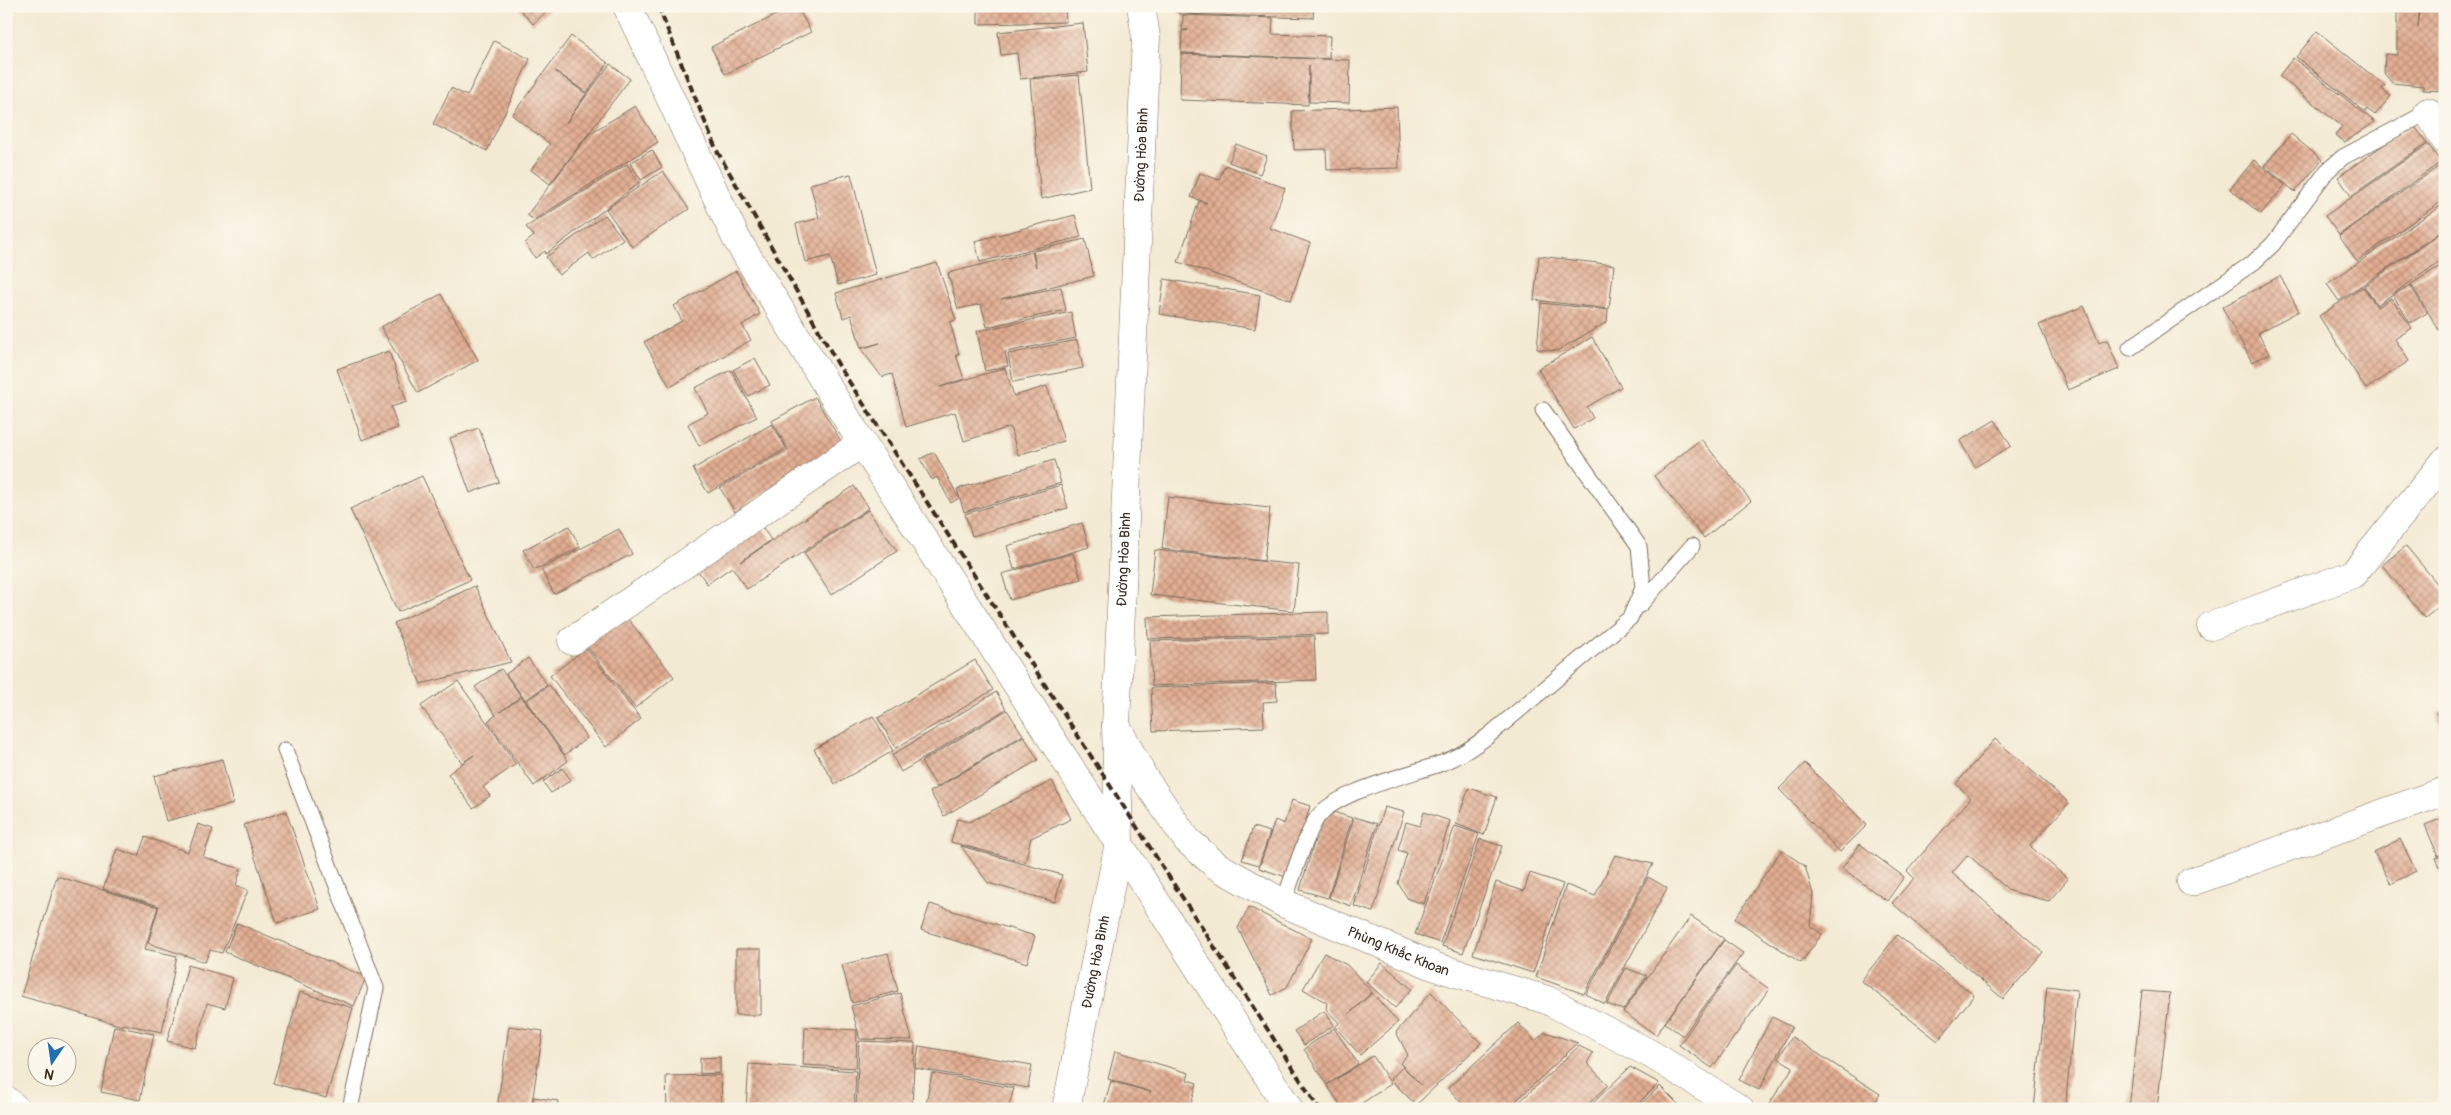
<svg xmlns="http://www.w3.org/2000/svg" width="2451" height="1115" font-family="Pangolin,sans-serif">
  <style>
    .building { fill: url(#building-cross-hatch) }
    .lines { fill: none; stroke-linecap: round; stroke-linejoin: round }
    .lane-casing { stroke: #7b6d5d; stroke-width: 17 }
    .street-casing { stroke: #7b6d5d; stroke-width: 29 }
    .secondary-casing { stroke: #7b6d5d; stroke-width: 29 }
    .lane { stroke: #fff; stroke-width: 15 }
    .street { stroke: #fff; stroke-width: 28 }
    .secondary { stroke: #fff; stroke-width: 28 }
    .rail { stroke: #3b2a1e; stroke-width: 4; stroke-dasharray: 8 4; stroke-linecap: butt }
    .labels { text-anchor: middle; stroke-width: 4.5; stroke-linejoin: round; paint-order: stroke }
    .street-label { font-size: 14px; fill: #3b2a1e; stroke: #fbf7ec }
  </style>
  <defs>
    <pattern id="building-cross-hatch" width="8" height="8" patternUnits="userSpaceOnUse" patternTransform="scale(1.25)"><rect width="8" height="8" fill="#e2ae93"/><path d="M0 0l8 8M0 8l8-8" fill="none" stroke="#b88e77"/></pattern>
  </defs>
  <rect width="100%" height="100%" fill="#fbf7ec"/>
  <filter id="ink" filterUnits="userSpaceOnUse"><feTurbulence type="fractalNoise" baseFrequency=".02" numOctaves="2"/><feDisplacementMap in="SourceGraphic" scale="10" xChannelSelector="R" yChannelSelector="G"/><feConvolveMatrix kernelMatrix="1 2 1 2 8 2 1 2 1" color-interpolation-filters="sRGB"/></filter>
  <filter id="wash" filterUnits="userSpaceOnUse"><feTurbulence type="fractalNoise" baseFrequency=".0096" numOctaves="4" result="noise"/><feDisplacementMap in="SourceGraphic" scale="20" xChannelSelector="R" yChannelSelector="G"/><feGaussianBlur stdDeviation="1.12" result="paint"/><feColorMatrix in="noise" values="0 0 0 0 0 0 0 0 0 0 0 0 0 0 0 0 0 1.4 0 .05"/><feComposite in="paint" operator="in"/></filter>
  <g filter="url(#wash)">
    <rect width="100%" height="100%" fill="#f3ead3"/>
    <g id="blocks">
      <!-- building -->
      <path class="building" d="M517 6H553L533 24Z
        M794 6H797L811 32 725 74 711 47Z
        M978 6H1065L1066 22 978 24Z
        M1179 6H1314L1313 18 1179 14Z
        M2397 9 2419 11 2418 28 2420 9 2445 11V91L2423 90V86L2392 83 2384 73 2385 54 2397 55Z
        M1183 15 1273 18 1272 34 1330 36 1329 59 1181 53 1182 31 1188 30H1182Z
        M1083 23 1088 72 1020 79 1017 53 1001 55 998 32Z
        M2317 31 2385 86 2382 89 2391 96 2375 115 2367 109 2365 112 2296 57Z
        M571 36 608 63 587 93 555 71 586 94 566 123 610 64 630 79 550 184 531 170 550 144 512 115Z
        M494 41 530 59 487 151 433 124 451 88 467 96Z
        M1181 54 1350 60 1349 103 1309 102V65L1308 105 1180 100Z
        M2293 58 2375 122 2345 142 2335 135 2342 126 2279 76Z
        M1079 75 1090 188 1041 199 1030 79Z
        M635 106 658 142 534 220 527 215 589 134Z
        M1397 107 1399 168 1327 170 1326 149 1294 150 1292 111Z
        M2413 124 2427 143 2351 196 2338 177Z
        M2291 134 2322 160 2295 192 2264 166Z
        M1236 144 1267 156 1260 174 1229 162Z
        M2428 144 2441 162 2339 235 2325 216Z
        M652 150 662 167 641 180 630 163Z
        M2254 160 2285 185 2261 214 2230 189Z
        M627 164 639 183 546 254 545 251 535 258 525 243 534 236 526 227Z
        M2442 164 2445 167V199L2357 261 2339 236Z
        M1225 165 1285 188 1270 228 1310 243 1291 300 1178 262 1199 201 1207 203 1191 197 1200 173 1219 180Z
        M663 171 689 209 632 247 606 209Z
        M851 174 876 275 838 285 830 256 805 262 796 224 819 218 810 184Z
        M2445 203V229L2339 301 2327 284Z
        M605 215 623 239 593 260 589 253 559 275 546 257Z
        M1075 215 1081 237 980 262 975 241Z
        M2445 230V258L2377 305 2364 286Z
        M1085 239 1094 276 1001 299 1061 287 1066 310 987 327 981 304 958 309 948 273 1032 252 1036 267 1033 251Z
        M1539 256 1614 265 1609 309 1534 300Z
        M937 263 956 320 950 322 959 354 956 355 964 379 940 387 1005 368 1014 396 1047 386 1064 441 1018 455 1010 427 964 441 955 412 906 427 892 374 882 377 861 349 880 343 861 348 851 315 843 318 836 293Z
        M2442 265 2445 269V329L2440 332 2411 284Z
        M736 271 760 314 742 325 751 340 670 387 644 342 682 321 674 306Z
        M2280 276 2299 311 2258 333 2269 354 2252 362 2222 307Z
        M1164 279 1260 295 1255 329 1159 314Z
        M2410 285 2427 313 2410 323 2393 295Z
        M2363 287 2377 307 2391 298 2412 328 2395 339 2409 361 2366 389 2319 316Z
        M441 294 478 360 418 393 381 327Z
        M1541 303 1608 310 1607 322 1557 351 1537 349Z
        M2084 306 2099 343 2107 340 2119 369 2068 390 2039 325Z
        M1071 312 1076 338 1005 352 1008 366 985 371 977 331Z
        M1592 337 1621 387 1587 407 1593 418 1574 429 1538 369Z
        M1077 340 1083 368 1013 382 1008 354Z
        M389 351 407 402 391 407 398 428 362 440 337 369Z
        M755 358 770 385 748 396 733 370Z
        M731 370 757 417 699 446 688 424 708 413 695 388Z
        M815 397 842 443 735 512 720 488 788 449 772 421Z
        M1995 420 2011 446 1975 467 1960 441Z
        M772 424 786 448 708 493 693 469Z
        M479 428 499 482 470 493 450 438Z
        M1701 439 1751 501 1704 538 1654 476Z
        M934 452 959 498 951 503 937 477 932 480 920 459Z
        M1054 460 1061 483 964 512 957 489Z
        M422 476 470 580 398 612 350 509Z
        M1061 485 1068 508 972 536 965 514Z
        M854 486 869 508 747 589 732 567 707 584 692 562 756 518 771 540 740 562Z
        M1168 497 1270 508 1264 561 1162 549Z
        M868 510 897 551 831 595 804 553Z
        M1082 523 1089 547 1014 569 1007 546Z
        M569 526 580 547 534 570 523 550Z
        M619 529 632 554 554 594 541 569Z
        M2406 546 2445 593V602L2425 618 2382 565Z
        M1155 550 1299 565 1294 611 1150 595Z
        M1073 553 1081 579 1010 600 1002 574Z
        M475 586 511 662 421 684 394 623Z
        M1328 612V634L1148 639 1147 617Z
        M624 614 674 677 635 708 585 644Z
        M1314 636 1316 680 1152 686 1150 641Z
        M586 648 641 719 606 747 550 676Z
        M528 658 547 685 525 700 506 674Z
        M975 660 993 690 896 748 878 718Z
        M501 669 521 696 500 712 522 697 568 761 534 786 488 721 496 715 475 687Z
        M458 681 516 764 483 787 490 796 473 808 448 774 474 755 462 763 421 706Z
        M1276 683 1277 701 1263 702 1264 727 1153 731 1151 688Z
        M549 685 587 738 565 755 526 701Z
        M996 692 1006 709 901 772 892 755Z
        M1007 710 1023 735 937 787 921 762Z
        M2445 710V740H2444L2436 712Z
        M873 716 893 751 835 784 814 749Z
        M1024 736 1038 760 944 816 930 792Z
        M1995 739 2069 803 2030 846 2068 879 2049 901 2010 891 1968 855 1952 873 2043 952 2003 999 1892 903 1914 878 1907 871 1971 798 1956 784Z
        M222 759 233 804 166 821 154 776Z
        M1805 763 1867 825 1840 852 1779 789Z
        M562 768 571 780 551 793 543 782Z
        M1052 781 1071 819 1031 838 1025 862 951 842 957 819 969 822Z
        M1469 788 1497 797 1484 835 1456 824Z
        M1292 800 1310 806 1289 878 1259 868 1275 820 1284 824Z
        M1384 807 1404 812 1373 912 1354 906Z
        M1324 809 1352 818 1328 898 1300 890Z
        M286 811 320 909 277 923 244 825Z
        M1424 812 1450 821 1424 904 1408 899 1398 883 1407 853 1398 850 1406 822 1420 826Z
        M1354 817 1377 824 1351 906 1329 898Z
        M2445 817V853L2438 856 2425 825Z
        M198 824 213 829 203 857 241 869 236 885 248 890 222 953 210 950 205 962 148 943 159 906 103 889 117 849 138 856 145 837 188 852Z
        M1455 826 1479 834 1440 943 1415 934Z
        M1253 827 1270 832 1259 865 1242 860Z
        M1480 839 1502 846 1463 953 1442 946Z
        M2400 839 2416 871 2391 884 2374 852Z
        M1860 844 1904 877 1887 901 1842 868Z
        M961 846 1062 875 1055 902 988 883Z
        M1781 850 1805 866 1813 894 1810 926 1822 934 1801 963 1735 919Z
        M1615 855 1653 864 1584 994 1536 977 1566 885 1595 896Z
        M2445 855V878L2436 858Z
        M1530 873 1563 884 1533 973 1473 954 1496 882 1524 891Z
        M57 876 158 907 145 949 177 956 162 1032 123 1024 122 1026 21 996Z
        M1648 877 1667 888 1605 1004 1586 994Z
        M930 904 1035 936 1027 963 921 930Z
        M1249 907 1312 939 1287 987 1272 995 1238 928Z
        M1691 916 1724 939 1656 1035 1623 1012Z
        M237 923 366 977 354 1006 225 952Z
        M1897 935 1974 995 1938 1041 1861 981Z
        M1724 940 1743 953 1683 1036 1665 1023Z
        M736 949H761V1015H736Z
        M888 953 898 991 852 1003 842 965Z
        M1324 953 1347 965 1372 992 1349 1014 1372 993 1398 1022 1360 1055 1335 1027 1339 1023 1326 1009 1327 1003 1303 989Z
        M1382 963 1412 989 1395 1008 1366 982Z
        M188 965 233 978 225 1008 207 1003 195 1048 167 1041Z
        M1736 965 1769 989 1712 1068 1679 1045Z
        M1626 968 1647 976 1623 1010 1607 1004Z
        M2047 986 2077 990 2065 1109H2034Z
        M2142 991 2170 993 2157 1109H2129Z
        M300 992 353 1008 326 1098 273 1083Z
        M1431 992 1481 1043 1416 1105 1390 1079 1403 1067 1421 1085 1400 1063 1408 1055 1396 1032Z
        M900 993 912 1040 860 1039 851 1006Z
        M1324 1011 1334 1025 1304 1045 1294 1031Z
        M1772 1017 1792 1027 1759 1090 1739 1080Z
        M1518 1023 1535 1041 1545 1032 1578 1043 1507 1109H1467L1448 1088Z
        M114 1026 154 1034 140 1100 101 1092Z
        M509 1026 543 1031 531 1109H497Z
        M805 1027 857 1030 856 1068 803 1065Z
        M1334 1028 1358 1064 1327 1085 1304 1049Z
        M1792 1037 1880 1094 1870 1109H1766L1793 1067 1778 1058Z
        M859 1041 915 1043 912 1109H856Z
        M919 1046 1032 1065 1028 1088 915 1068Z
        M1579 1046 1593 1053 1587 1063 1608 1085 1583 1109H1512Z
        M1115 1051 1189 1073 1187 1080 1197 1083 1191 1104 1205 1109H1103L1111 1081 1151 1092 1108 1079Z
        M1373 1056 1391 1084 1353 1109H1343L1327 1085Z
        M720 1057V1073L700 1074V1058Z
        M749 1064 856 1071 854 1109H746Z
        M1630 1067 1659 1083 1633 1109H1587Z
        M932 1073 1014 1088 1008 1109H925Z
        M721 1075 722 1109H667L666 1076Z
        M1660 1086 1683 1109H1636Z
        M534 1097 558 1101 557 1109H533Z"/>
    </g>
  </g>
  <g filter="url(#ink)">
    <use href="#blocks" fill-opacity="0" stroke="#7b6d5d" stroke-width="1"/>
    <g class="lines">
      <!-- lane casing -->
      <g class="lane-casing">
        <path id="lane" d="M2130 348 2254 262 2273 244 2327 171 2343 157 2428 112
          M1640 605 1692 546
          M285 750 376 988 350 1109
          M1283 903C1293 878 1302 844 1315 821 1331 792 1410 775 1442 763 1459 757 1474 746 1488 736L1630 618 1643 588 1639 546 1543 410"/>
      </g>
      <!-- street casing -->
      <g class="street-casing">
        <g id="street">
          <path d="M627 6 736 238 862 443 1289 1109"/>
          <path d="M2428 112 2445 140"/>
          <path d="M2211 626 2353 574 2445 461"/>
          <path d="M572 641 862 443"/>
          <path id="s1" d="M1116 725 1144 778 1187 840 1217 866 1283 903 1436 967 1547 1000 1649 1053 1740 1109"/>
          <path d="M2191 882 2445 791"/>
          <path d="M6 1100 16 1109"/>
        </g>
      </g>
      <!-- secondary casing -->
      <g class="secondary-casing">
        <g id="secondary">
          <path id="s2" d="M1066 1109 1119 843 1116 725 1146 37 1141 6"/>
        </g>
      </g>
      <!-- lane -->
      <use href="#lane" class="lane"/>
      <!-- street -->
      <use href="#street" class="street"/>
      <!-- secondary -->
      <use href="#secondary" class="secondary"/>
      <!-- rail -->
      <path class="rail" d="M658 6 716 149 839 366 1319 1109"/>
    </g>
  </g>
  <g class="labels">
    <!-- street labels -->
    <g class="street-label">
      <text dy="5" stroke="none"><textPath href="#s2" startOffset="960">Đường Hòa Bình</textPath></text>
      <text dy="5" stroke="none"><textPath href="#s2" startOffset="555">Đường Hòa Bình</textPath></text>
      <text dy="5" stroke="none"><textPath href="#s1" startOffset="376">Phùng Khắc Khoan</textPath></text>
      <text dy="5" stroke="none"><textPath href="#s2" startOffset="150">Đường Hòa Bình</textPath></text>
    </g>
  </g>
  <!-- margin -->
  <rect width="2451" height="1115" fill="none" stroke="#fbf7ec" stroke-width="25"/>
  <!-- north arrow -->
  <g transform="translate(52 1062) rotate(193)"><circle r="24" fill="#fbf7ec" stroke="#aea59a"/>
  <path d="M0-4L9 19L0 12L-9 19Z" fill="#1f6fb2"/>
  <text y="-8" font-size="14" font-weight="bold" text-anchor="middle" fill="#3b2a1e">N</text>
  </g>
</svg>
